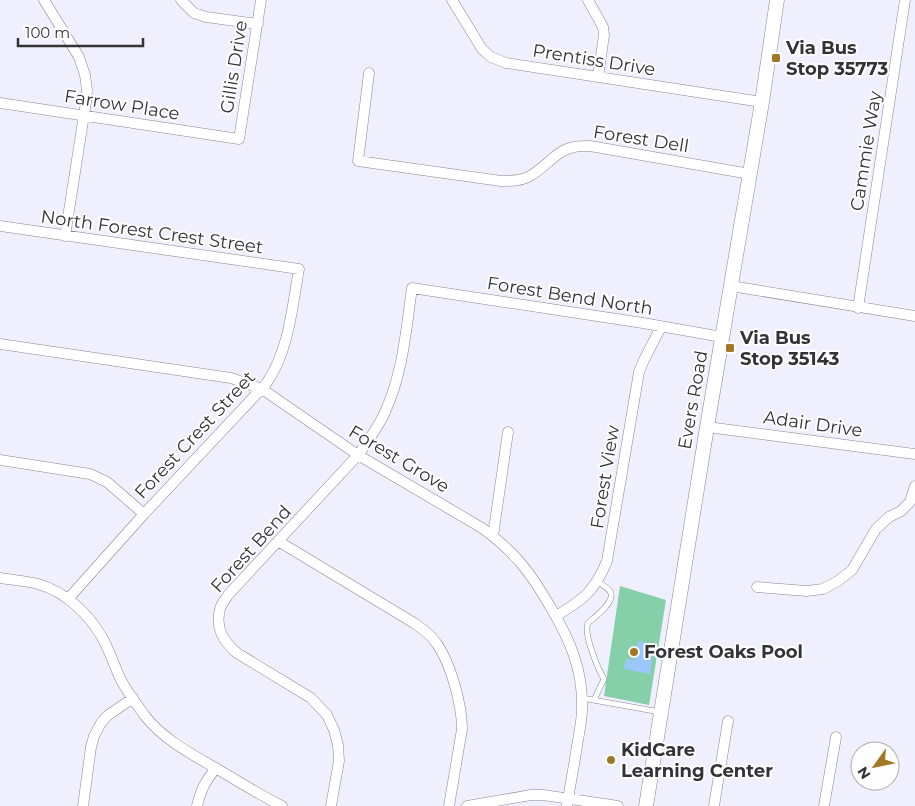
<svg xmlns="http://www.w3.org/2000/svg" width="915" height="806" font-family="Montserrat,sans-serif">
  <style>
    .green { fill: #85d0a8 }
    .water { fill: #9ac8fd }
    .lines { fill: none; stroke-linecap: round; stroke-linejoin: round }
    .lane-casing { stroke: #888693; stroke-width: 6 }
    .street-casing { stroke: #888693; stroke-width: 11 }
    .secondary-casing { stroke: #888693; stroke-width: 15 }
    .lane { stroke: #fff; stroke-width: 5 }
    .street { stroke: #fff; stroke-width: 10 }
    .secondary { stroke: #fff; stroke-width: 14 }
    .poi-dot { fill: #a27827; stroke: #fefefe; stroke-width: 2 }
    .labels { text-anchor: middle; stroke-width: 4; stroke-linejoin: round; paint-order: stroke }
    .poi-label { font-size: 18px; font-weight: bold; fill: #333237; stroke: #fefefe; text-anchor: start }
    .street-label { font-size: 18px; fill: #333237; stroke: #fefefe }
  </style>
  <rect width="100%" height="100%" fill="#f0effd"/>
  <!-- green -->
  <path class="green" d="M620 586 666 600 649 705 604 696Z"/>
  <!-- water -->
  <path class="water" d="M638 641 654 644 650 674 624 669 626 659 635 660Z"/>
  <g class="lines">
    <!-- lane casing -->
    <g class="lane-casing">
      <path id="lane" d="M582 698 660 712
        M594 700 604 679C598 669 583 633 588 623 595 617 614 603 611 593 609 588 602 585 598 582"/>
    </g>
    <!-- street casing -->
    <g class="street-casing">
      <path id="street" d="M44 0 79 57 85 75 87 90 86 102 65 236
        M181 0 194 13 206 17 258 24
        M452 0 482 49 491 57 506 63 762 102
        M588 0 603 27 604 35 598 77
        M369 73 358 161 501 181C511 181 520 181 528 177 545 169 556 150 574 147 579 146 585 146 590 146L750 174
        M0 103 239 139 261 0
        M0 226 299 269C292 308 289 351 266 384L144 514 68 599
        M731 286 915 316
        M858 308 905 0
        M0 344 231 378 262 389 358 455 482 528C515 552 531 573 551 608 570 640 583 670 582 708 582 721 579 733 577 746 574 766 570 786 567 806
        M707 427 915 454
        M0 460 90 474 107 482 144 514
        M493 536 508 432
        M278 541 414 623C423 629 431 635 437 644 451 664 462 705 462 729L449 806
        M0 578C12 580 26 581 38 584 66 592 89 614 103 639 110 652 114 665 120 678 125 689 138 706 145 716 164 740 193 755 219 770 239 782 260 795 282 806
        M757 587 807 591 823 589 838 581 852 570 876 529 889 517 901 511 910 502 915 486
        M556 616C584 599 594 592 607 561L639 372 644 360 661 327
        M83 806 91 747 94 736 101 723 107 716 133 698
        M197 806C201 789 205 782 216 768
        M331 806 339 761 338 745 334 730 327 715 311 698 237 653C223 641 215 628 220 609 221 604 226 599 228 595L358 455C368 441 378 428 385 412 403 373 406 330 412 288L643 323 722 337
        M467 806 531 795H543L618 806
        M714 806 728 721
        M824 806 836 737"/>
    </g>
    <!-- secondary casing -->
    <g class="secondary-casing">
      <path id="secondary" d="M646 806 707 427 762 102 777 0"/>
    </g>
    <!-- lane -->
    <use href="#lane" class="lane"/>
    <!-- street -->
    <use href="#street" class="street"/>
    <!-- secondary -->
    <use href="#secondary" class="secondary"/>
  </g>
  <!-- markers -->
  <g class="poi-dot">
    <rect x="771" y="53" width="10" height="10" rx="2.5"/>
    <rect x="725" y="343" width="10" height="10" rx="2.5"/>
    <circle cx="634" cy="652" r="5"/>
    <circle cx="611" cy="760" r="5"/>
  </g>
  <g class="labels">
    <!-- poi labels -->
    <g class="poi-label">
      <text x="786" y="54">Via Bus<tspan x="786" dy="21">Stop 35773</tspan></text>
      <text x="740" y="344">Via Bus<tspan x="740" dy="21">Stop 35143</tspan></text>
      <text x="644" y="658">Forest Oaks Pool</text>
      <text x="621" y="756">KidCare<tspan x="621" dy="21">Learning Center</tspan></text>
    </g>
    <!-- street labels -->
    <g class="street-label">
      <text transform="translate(594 60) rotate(9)" y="6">Prentiss Drive</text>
      <text transform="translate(234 67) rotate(-81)" y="6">Gillis Drive</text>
      <text transform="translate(122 105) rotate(9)" y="6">Farrow Place</text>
      <text transform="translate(641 139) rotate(9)" y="6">Forest Dell</text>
      <text transform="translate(866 151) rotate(-81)" y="6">Cammie Way</text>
      <text transform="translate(152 232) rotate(8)" y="6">North Forest Crest Street</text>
      <text transform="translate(570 296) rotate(9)" y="6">Forest Bend North</text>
      <text transform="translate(693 400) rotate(-80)" y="6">Evers Road</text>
      <text transform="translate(813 424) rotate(8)" y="6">Adair Drive</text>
      <text transform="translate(195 435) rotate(-47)" y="6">Forest Crest Street</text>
      <text transform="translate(399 459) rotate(31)" y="6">Forest Grove</text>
      <text transform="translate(605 477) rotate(-81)" y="6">Forest View</text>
      <text transform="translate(251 549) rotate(-48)" y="6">Forest Bend</text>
    </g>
  </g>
  <!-- north arrow -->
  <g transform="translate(875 766) rotate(237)"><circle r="24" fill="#fefefe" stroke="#adacae"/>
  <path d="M0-4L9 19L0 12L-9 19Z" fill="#a27827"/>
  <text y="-8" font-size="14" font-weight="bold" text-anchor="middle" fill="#333237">N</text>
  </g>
  <!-- scale -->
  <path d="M18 38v8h125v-8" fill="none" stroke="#333237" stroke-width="2.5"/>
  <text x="25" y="38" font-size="15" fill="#333237" stroke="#fefefe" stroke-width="4" paint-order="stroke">100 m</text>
</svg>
